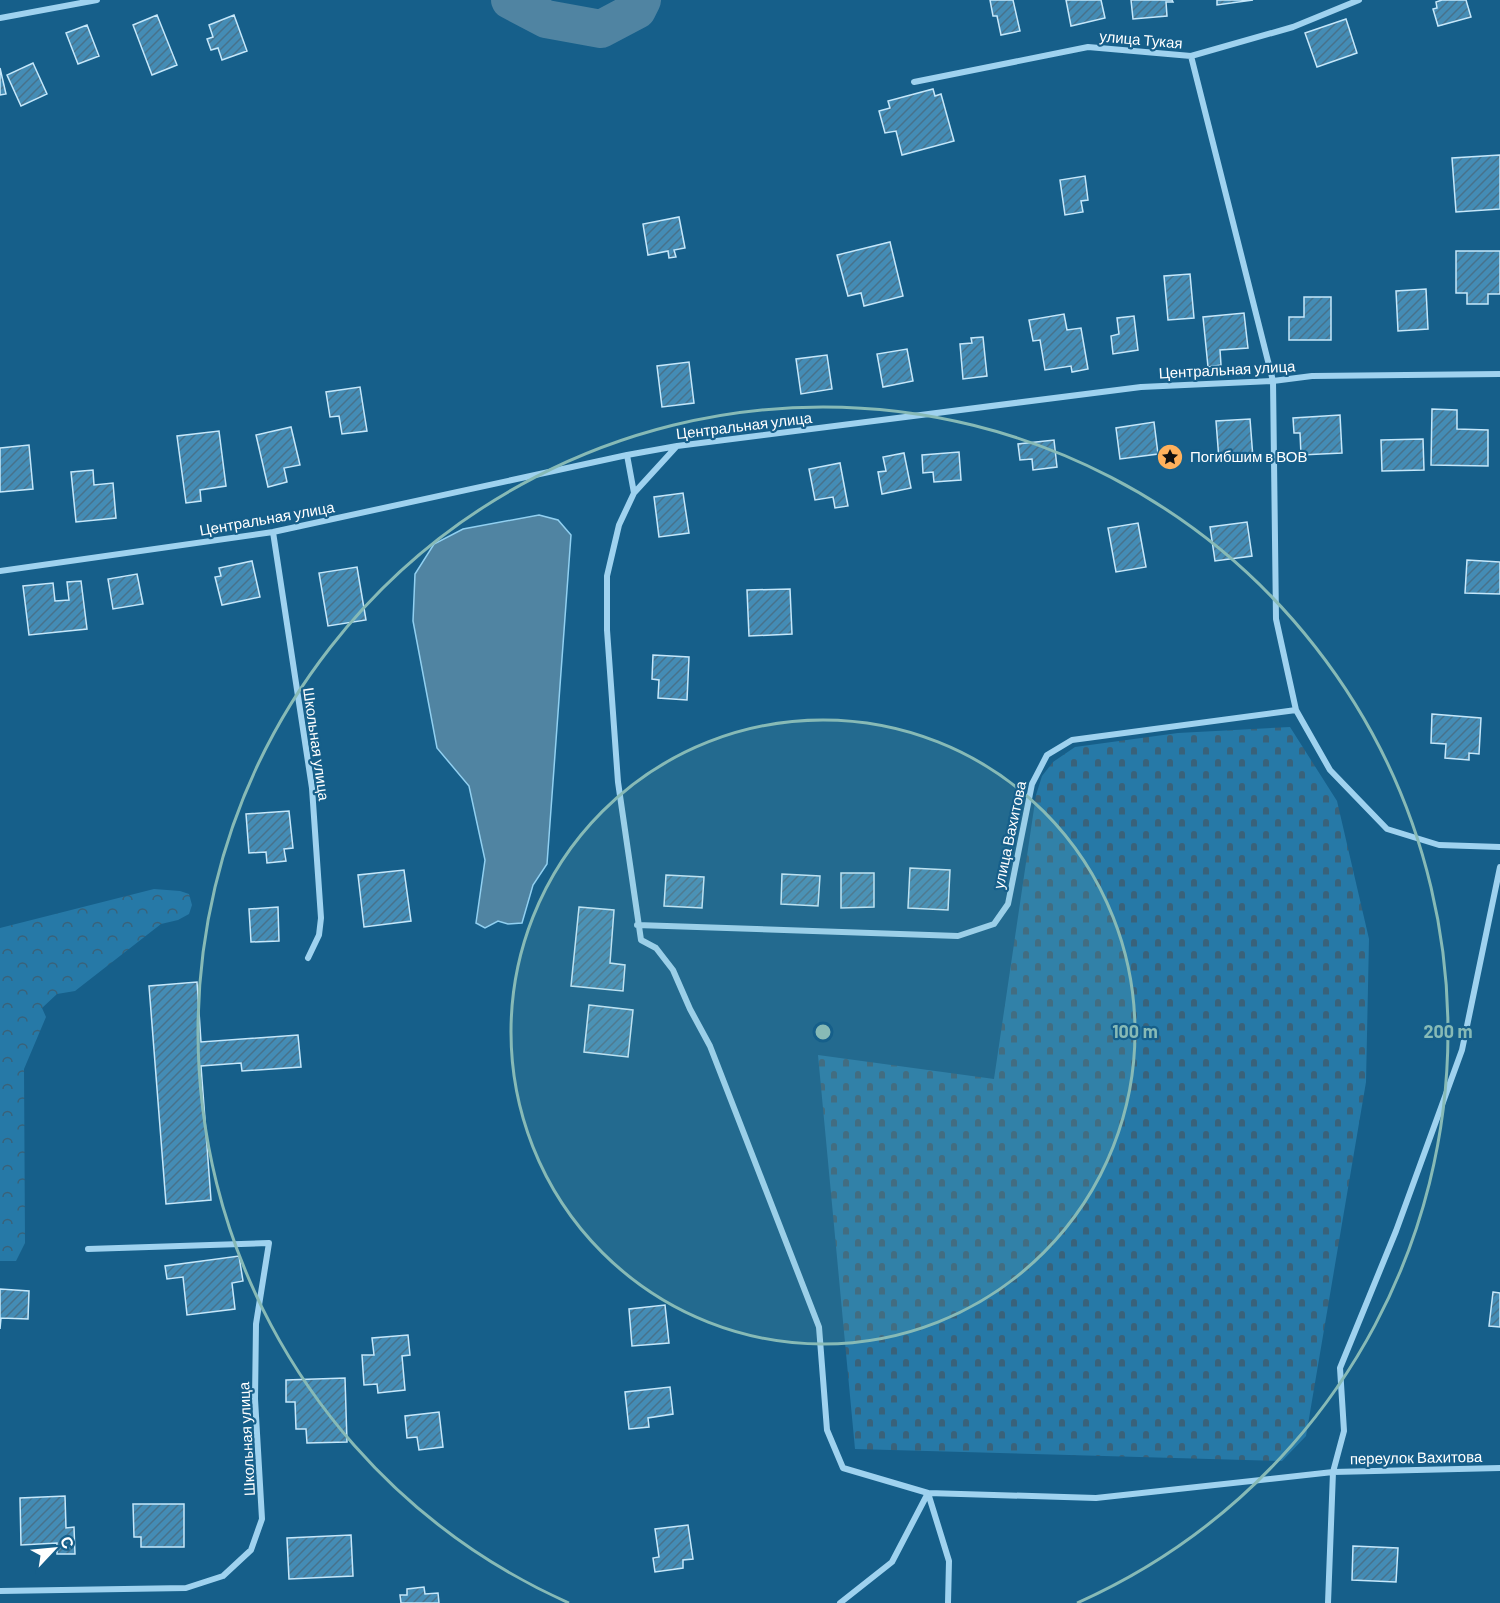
<svg xmlns="http://www.w3.org/2000/svg" width="1500" height="1603" font-family="Barlow,sans-serif">
  <style>
    .forest { fill: url(#forest-crowns) }
    .cemetery { fill: url(#cemetery-stones) }
    .water { fill: #5084a2; stroke: #91d0f1; stroke-width: 1.5 }
    .lines { fill: none; stroke-linecap: round; stroke-linejoin: round }
    .river { stroke: #5084a2; stroke-width: 38 }
    .building { fill: url(#building-hatch); stroke: #c5e7fa; stroke-width: 1.5 }
    .minor { stroke: #9fd2ef; stroke-width: 6 }
    .ring { fill: none; stroke: #87bab6; stroke-width: 3 }
    .labels { text-anchor: middle; stroke-width: 4.5; stroke-linejoin: round; paint-order: stroke }
    .street-label { font-size: 15px; fill: #fff; stroke: #165f8a }
    .poi-label { font-size: 15px; fill: #fff; stroke: #165f8a; text-anchor: start }
    .centre { fill: #87bab6; stroke: #165f8a; stroke-width: 3 }
    .ring-label { font-size: 18px; text-anchor: middle; font-weight: bold; fill: #87bab6; stroke: #165f8a; stroke-width: 4.5; stroke-linejoin: round; paint-order: stroke }
  </style>
  <defs>
    <pattern id="forest-crowns" width="20" height="18" patternUnits="userSpaceOnUse" patternTransform="scale(1.5)"><rect width="20" height="18" fill="#2679a7"/><path d="M2 6a3 3 0 1 1 6 0M12 15a3 3 0 1 1 6 0" fill="none" stroke="#39627a"/></pattern>
    <pattern id="cemetery-stones" width="16" height="16" patternUnits="userSpaceOnUse" patternTransform="scale(1.5)"><rect width="16" height="16" fill="#2679a7"/><path d="M2 7V4a2 2 0 0 1 4 0v3zM10 15v-3a2 2 0 0 1 4 0v3z" fill="#39627a"/></pattern>
    <pattern id="building-hatch" width="6" height="6" patternUnits="userSpaceOnUse" patternTransform="scale(1.5)"><rect width="6" height="6" fill="#448cb5"/><path d="M-1 1l2-2M0 6l6-6M5 7l2-2" fill="none" stroke="#47728b"/></pattern>
  </defs>
  <rect width="100%" height="100%" fill="#165f8a"/>
  <!-- forest -->
  <path class="forest" d="M154 889 180 891 189 894 192 905 189 914 178 920 161 924 75 991 57 994 42 1008 46 1017 24 1069 25 1243 16 1261H0V928Z"/>
  <!-- cemetery -->
  <path class="cemetery" d="M1290 727 1337 801 1369 939 1366 1082 1306 1436 1282 1461 855 1449 818 1055 994 1079 1036 795 1042 776 1053 762 1075 747 1178 733Z"/>
  <!-- water -->
  <path class="water" d="M539 515 558 520 571 535 547 864 533 885 522 923 508 924 498 921 485 928 476 923 485 860 469 786 437 748 413 621 415 574 434 544 463 529Z"/>
  <g class="lines">
    <!-- river -->
    <path class="river" d="M510 0 546 19 601 29 637 10 642 0"/>
  </g>
  <!-- building -->
  <path class="building" d="M990 0H1013L1020 31 1001 35 997 16H993Z
    M1066 0H1101L1105 18 1071 26Z
    M1131 0H1172L1173 2H1166L1167 16 1133 19Z
    M1217 0H1253L1217 5Z
    M1442 0H1466L1471 17 1438 26 1433 9 1437 8 1436 2Z
    M157 15 177 65 152 75 133 25Z
    M234 15 247 51 222 60 218 48 211 50 207 39 213 37 209 25Z
    M1346 19 1357 53 1317 67 1305 33Z
    M87 25 99 56 78 64 66 33Z
    M33 63 47 94 21 106 7 75Z
    M0 68 6 94 0 95Z
    M933 89 935 96 941 94 954 141 902 155 896 131 885 133 879 111 890 108 888 101Z
    M1500 155V209L1456 212 1452 158Z
    M1085 176 1088 200 1081 201 1083 212 1065 215 1060 180Z
    M679 217 685 248 674 250 676 257 669 258 668 251 648 255 643 224Z
    M890 242 903 296 864 306 861 293 848 296 837 255Z
    M1456 251H1500V294H1488V304H1467V293H1456Z
    M1190 274 1194 318 1168 320 1164 276Z
    M1426 289 1428 329 1398 331 1396 291Z
    M1304 297H1331V340H1289V317H1304Z
    M1244 313 1248 348 1220 350 1221 365 1208 367 1203 317Z
    M1064 314 1067 330 1081 328 1088 369 1072 372 1071 366 1045 370 1040 340 1033 341 1029 320Z
    M1134 316 1138 350 1113 354 1111 336 1119 334 1117 318Z
    M983 337 987 376 963 379 960 344 972 343 971 338Z
    M907 349 913 381 883 387 877 354Z
    M827 355 832 389 801 394 796 359Z
    M689 362 694 403 662 407 657 366Z
    M360 387 367 431 342 434 339 416 330 417 326 392Z
    M1432 409 1457 410V429L1488 430V466L1431 465Z
    M1340 415 1342 453 1301 455 1300 433H1294L1293 418Z
    M1250 419 1253 458 1219 460 1216 421Z
    M1154 422 1158 454 1120 459 1116 428Z
    M291 427 300 465 284 468 287 482 268 487 256 435Z
    M219 431 226 486 200 490 201 501 186 503 177 436Z
    M1423 439 1424 470 1382 471 1381 440Z
    M1054 440 1057 467 1033 470 1032 459 1020 460 1018 444Z
    M29 445 33 489 0 492V448Z
    M959 452 961 480 934 482 933 472 923 473 922 455Z
    M904 453 911 488 882 494 878 472 886 471 883 457Z
    M840 463 848 506 835 508 833 497 815 500 809 469Z
    M93 470 94 485 113 483 116 518 76 522 71 472Z
    M683 493 689 533 659 537 654 497Z
    M1247 522 1252 556 1215 561 1210 527Z
    M1138 523 1146 567 1116 572 1108 528Z
    M1467 560 1500 562V594L1465 593Z
    M252 561 260 597 222 605 215 577 221 576 219 568Z
    M357 567 366 620 328 626 319 573Z
    M137 574 143 604 113 609 108 579Z
    M81 581 87 629 29 635 23 586 53 583 55 601 69 600 67 582Z
    M790 589 792 634 749 636 747 590Z
    M653 655 689 657 687 700 658 698 659 680 652 679Z
    M1432 714 1481 718 1479 754 1469 753V760L1445 758 1446 744 1431 743Z
    M289 811 293 848 284 849 286 861 267 863 266 852 249 853 246 814Z
    M910 868 950 870 948 910 908 908Z
    M404 870 411 921 364 927 358 875Z
    M841 873H874V907L841 908Z
    M782 874 820 876 818 906 781 904Z
    M666 875 704 877 702 908 664 906Z
    M278 907 279 941 251 942 249 909Z
    M579 907 614 910 610 963 625 965 623 991 571 986Z
    M197 982 201 1042 298 1035 301 1067 242 1071 241 1063 201 1066 211 1200 166 1204 149 986Z
    M589 1005 633 1010 628 1057 584 1052Z
    M239 1256 243 1281 232 1283 235 1309 187 1315 183 1277 167 1279 165 1266Z
    M0 1289 29 1291 28 1319 1 1318 0 1329Z
    M1493 1292 1500 1293V1327L1489 1326Z
    M665 1305 669 1343 632 1346 629 1309Z
    M408 1335 410 1355 402 1356 405 1390 378 1393 377 1384 364 1385 362 1355H374L372 1338Z
    M345 1378 347 1442 307 1443 306 1429H296L295 1402H286V1380Z
    M670 1387 673 1414 648 1418 649 1427 629 1429 625 1392Z
    M439 1412 443 1447 419 1450 417 1437 407 1438 405 1416Z
    M65 1496 66 1528 74 1527 75 1554H57V1543L21 1545 20 1498Z
    M133 1504H184V1547H141V1537H134Z
    M688 1525 693 1559 683 1560V1568L655 1572 653 1558 659 1557 655 1529Z
    M351 1535 353 1576 289 1579 287 1538Z
    M1353 1546 1398 1548 1396 1582 1352 1580Z
    M424 1587 425 1594 438 1593 439 1603H401L400 1595H407V1589Z"/>
  <g class="lines">
    <!-- minor -->
    <path class="minor" d="M0 18 97 0
      M1191 56 1273 381 1276 619 1296 710 1330 770 1387 829 1439 845 1500 847
      M914 82 1088 47 1191 56 1293 27 1359 0
      M676 447 634 493 619 525 607 576V630L618 782 641 940 656 948 673 970 690 1009 710 1046 819 1327 827 1430 843 1468 928 1493 949 1561 948 1603
      M627 455 634 493
      M273 532 312 788 321 918 319 935 308 958
      M0 571 273 532 627 455 677 446 1141 387 1273 381 1312 376 1500 374
      M637 925 958 936 994 924 1008 904 1032 784 1047 755 1072 740 1296 710
      M0 1591 186 1588 223 1576 251 1550 262 1519 255 1399 256 1324 269 1243 88 1249
      M840 1603 892 1562 928 1493 1096 1498 1333 1472 1344 1431 1340 1368 1396 1231 1462 1050 1500 867
      M1328 1603 1333 1472 1500 1468"/>
  </g>
  <!-- distance rings -->
  <circle cx="823" cy="1032" r="312" fill="#87bab6" fill-opacity=".12"/>
  <g class="ring">
    <circle cx="823" cy="1032" r="312"/>
    <path d="M569 1603A625 625 0 1 1 1077 1603"/>
  </g>
  <!-- icons -->
  <defs>
    <g id="sight-disc" transform="scale(1.35)"><circle r="9.5" fill="#ffb15c" stroke="#165f8a"/><path d="M0-6L1.8-2.2L6-1.7L2.9 1.2L3.7 5.4L0 3.3L-3.7 5.4L-2.9 1.2L-6-1.7L-1.8-2.2Z" fill="#111"/></g>
  </defs>
  <g fill-rule="evenodd">
    <use href="#sight-disc" x="1170" y="457"/>
  </g>
  <g class="labels">
    <!-- street labels -->
    <g class="street-label">
      <text transform="translate(1141 40) rotate(5)" y="5">улица Тукая</text>
      <text transform="translate(1227 370) rotate(-3)" y="5">Центральная улица</text>
      <text transform="translate(744 426) rotate(-7)" y="5">Центральная улица</text>
      <text transform="translate(267 519) rotate(-10)" y="5">Центральная улица</text>
      <text transform="translate(316 744) rotate(82)" y="5">Школьная улица</text>
      <text transform="translate(1010 835) rotate(-78)" y="5">улица Вахитова</text>
      <text transform="translate(247 1439) rotate(-93)" y="5">Школьная улица</text>
      <text transform="translate(1416 1458) rotate(-1)" y="5">переулок Вахитова</text>
    </g>
    <!-- poi labels -->
    <g class="poi-label">
      <text x="1190" y="462">Погибшим в ВОВ</text>
    </g>
  </g>
  <circle cx="823" cy="1032" r="9" class="centre"/>
  <g class="ring-label">
    <text x="1135" y="1038">100 m</text>
    <text x="1448" y="1038">200 m</text>
  </g>
  <!-- north arrow -->
  <g transform="translate(54 1549) rotate(64)" stroke="#165f8a" stroke-width="4.5" paint-order="stroke">
  <path d="M0-4.5L10 22L0 15L-10 22Z" fill="#ffffff"/>
  <text y="-9" font-size="16" font-weight="bold" text-anchor="middle" fill="#ffffff">С</text>
  </g>
</svg>
